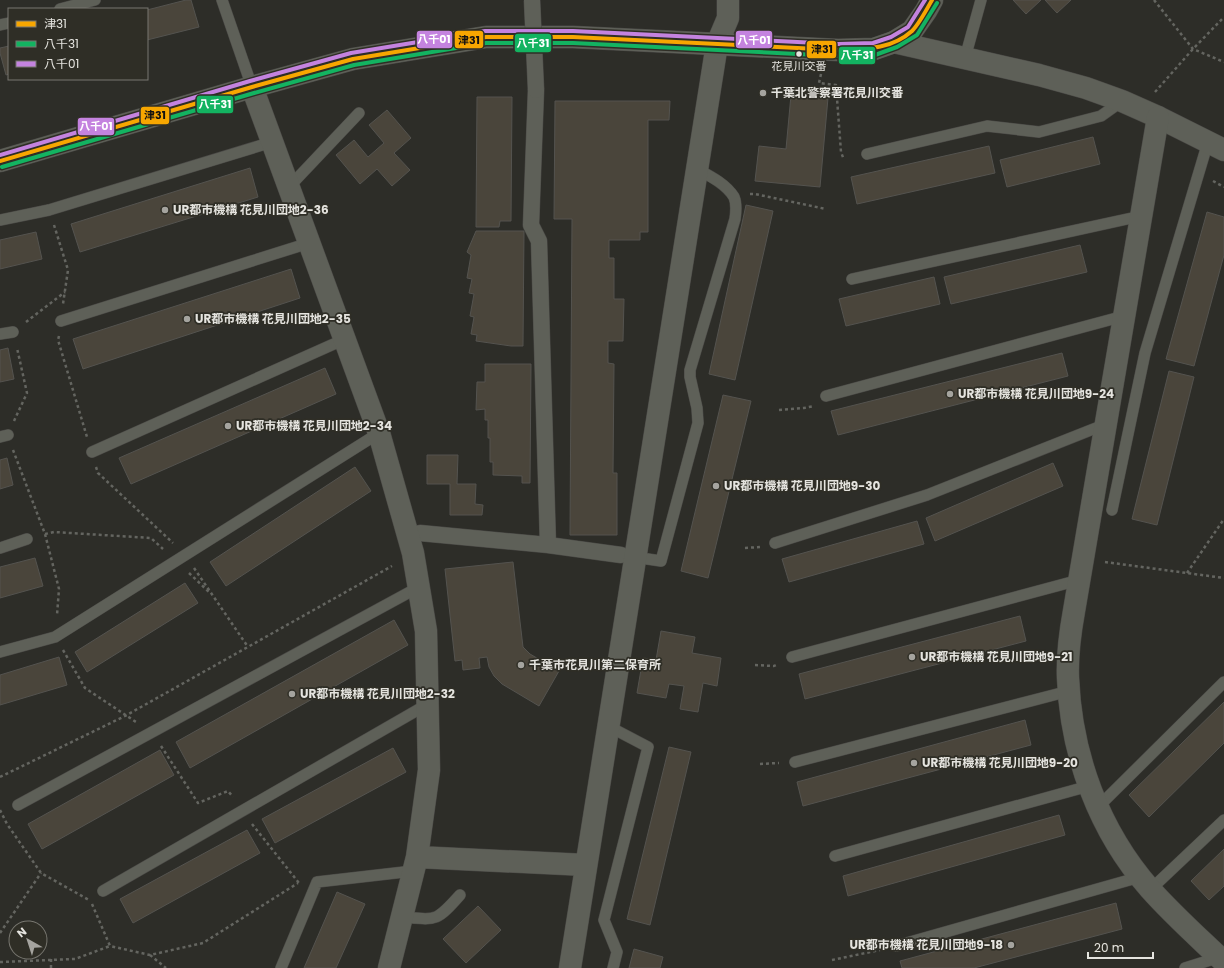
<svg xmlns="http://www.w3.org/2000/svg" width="1224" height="968" font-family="Poppins,'Noto Sans JP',sans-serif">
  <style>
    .building { fill: #4a453b; stroke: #54534f }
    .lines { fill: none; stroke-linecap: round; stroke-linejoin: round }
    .service-casing { stroke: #4a4946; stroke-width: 12 }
    .pedestrian-casing { stroke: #4a4946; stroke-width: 17 }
    .minor-casing { stroke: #4a4946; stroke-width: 23 }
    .tertiary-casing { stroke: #4a4946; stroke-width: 23 }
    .path { stroke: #646560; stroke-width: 2.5; stroke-dasharray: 3 3; stroke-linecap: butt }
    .service { stroke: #5e6058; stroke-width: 11 }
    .pedestrian { stroke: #5e6058; stroke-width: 16 }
    .minor { stroke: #5e6058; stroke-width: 22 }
    .tertiary { stroke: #5e6058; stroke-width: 22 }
    .pedestrian-bridge-casing { stroke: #4a4946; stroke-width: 17; stroke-linecap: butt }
    .pedestrian-bridge { stroke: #5e6058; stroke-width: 16 }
    .bus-1-casing { stroke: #2f2e26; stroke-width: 7 }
    .bus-2-casing { stroke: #2f2e26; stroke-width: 7 }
    .bus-3-casing { stroke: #2f2e26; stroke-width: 7 }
    .bus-1 { stroke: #f7a600; stroke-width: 4 }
    .bus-2 { stroke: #13b361; stroke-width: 4 }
    .bus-3 { stroke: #c483df; stroke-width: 4 }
    .bus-dot { fill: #e5e4df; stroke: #2f2e26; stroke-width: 1.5 }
    .poi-dot { fill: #a5a49f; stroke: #2f2e26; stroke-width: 1.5 }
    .labels { text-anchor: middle; stroke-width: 3.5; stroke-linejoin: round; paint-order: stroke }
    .bus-label { font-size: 11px; fill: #e5e4df; stroke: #2f2e26 }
    .poi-label { font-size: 12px; font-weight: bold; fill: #e5e4df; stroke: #2f2e26; text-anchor: start }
    .line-badge { stroke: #2f2e26; stroke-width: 1.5 }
    .badge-label { font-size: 11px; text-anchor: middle; font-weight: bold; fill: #fff }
    .pale-badge-label { font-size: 11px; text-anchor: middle; font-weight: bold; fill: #111 }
  </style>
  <rect width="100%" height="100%" fill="#2d2d28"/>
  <!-- building -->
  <path class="building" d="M186 0H191L199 27 147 40V10Z
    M1013 0H1041L1026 14Z
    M1045 0H1071L1057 13Z
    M9 46V74L6 75 0 53V48Z
    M791 95 828 98 820 187 755 181 759 146 786 149Z
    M477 97H512L511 221H500L499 227H476Z
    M555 101H670L669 120H648V232H640V240H609V258H614V299H624L623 341H608V363L614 364 613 473H617V535H570L572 219H554Z
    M387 110 411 138 394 153 410 170 392 186 377 169 360 184 336 155 354 140 368 157 384 143 369 125Z
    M1093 137 1100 164 1007 187 1000 160Z
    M989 146 995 173 857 204 851 177Z
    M250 168 258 197 80 252 71 224Z
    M746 205 773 211 735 380 709 374Z
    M1207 212 1224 217V255L1194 366 1166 359Z
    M476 231H524L523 346H511L476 341 477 335 471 334 474 317 470 316 474 294 469 293 472 279 467 278 471 255 467 252Z
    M36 232 42 259 0 269V240Z
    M1080 245 1087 272 951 304 944 277Z
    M291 269 300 298 83 369 73 339Z
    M934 277 940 304 846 326 839 299Z
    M8 348 14 379 0 382V350Z
    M1062 353 1068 376 838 435 831 411Z
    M485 364H531L530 483H522V476L493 475V462H490V438H488V420H485V409L476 410 477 382H485Z
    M325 368 336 394 131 484 119 458Z
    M1169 371 1194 377 1157 525 1132 519Z
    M723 395 751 401 708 578 681 571Z
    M427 455H458L457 484H476L475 504 483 505 482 515H450V484H427Z
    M7 458 13 485 0 489V460Z
    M1053 463 1063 486 935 541 926 518Z
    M355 467 371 491 226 586 210 562Z
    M917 521 924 544 789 582 782 559Z
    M35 558 43 586 0 598V567Z
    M513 562 523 647 530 654 559 671 539 706 502 684 494 676 489 667 487 657 479 658 480 668 463 670 462 660 455 661 445 569Z
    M185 583 198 603 87 672 75 652Z
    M1020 616 1026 641 805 699 799 674Z
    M394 620 408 645 190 768 176 742Z
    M661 631 695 637 692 653 721 658 717 686 703 683 698 712 680 709 684 686 669 684 666 698 637 693 643 658 656 660Z
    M59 657 67 685 0 705V675Z
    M1224 702V743L1149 817 1129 795Z
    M1025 720 1031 745 803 806 797 782Z
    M669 747 691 752 650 925 627 919Z
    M393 748 406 772 275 843 262 819Z
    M160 750 174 775 42 849 28 824Z
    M1059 815 1065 835 848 896 843 876Z
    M247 830 260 853 133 923 120 899Z
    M1224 849V886L1209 900 1191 881Z
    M337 892 365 904 336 968H304Z
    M1116 903 1122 929 974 968H902L900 961Z
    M478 906 501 930 466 963 443 939Z
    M634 949 663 957 660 968H629Z"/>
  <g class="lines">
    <!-- service casing -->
    <g class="service-casing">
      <path id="service" d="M222 0 252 87
        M60 9 95 0
        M0 25 9 23
        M965 58 981 0
        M867 154 987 126 1039 132 1101 116 1122 101
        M289 187 359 113
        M0 220 49 210 272 142
        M852 279 1141 216
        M61 321 309 243
        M0 334 13 332
        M826 396 1124 316
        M0 437 8 435
        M92 452 345 339
        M1112 510 1145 353 1208 142
        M775 543 927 495 1106 424
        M0 548 27 539
        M634 557 661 561 698 423 697 408 690 377V370L735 219C736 212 737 204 734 197 726 184 710 176 697 169
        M0 652 55 637 379 433
        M792 657 1079 580
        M608 726 648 747 604 920 617 952 613 968
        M795 762 1069 691
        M18 805 419 587
        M1098 807 1224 682
        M835 856 1089 786
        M1150 890 1224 820
        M103 891 428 704
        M402 917C437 920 436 922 460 895
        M896 946 1140 877
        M281 968 317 882 413 871
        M1185 968 1220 957"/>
    </g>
    <!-- pedestrian casing -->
    <g class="pedestrian-casing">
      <path id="pedestrian" d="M536 90 531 225 539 241 548 545
        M420 533 548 545 621 555"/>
    </g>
    <!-- minor casing -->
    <g class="minor-casing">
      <path id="minor" d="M894 42 1039 75 1086 88 1122 101 1158 117 1224 150
        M252 87 379 433 413 553 426 631 429 770 417 857 389 968
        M417 857 586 865
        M570 968 717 44 728 18V0"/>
    </g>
    <!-- tertiary casing -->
    <g class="tertiary-casing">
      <path id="tertiary" d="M1158 117 1074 611C1070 633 1067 655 1068 678 1071 755 1099 831 1150 889 1173 915 1199 938 1224 962
        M0 161 252 87 353 59 486 37H573L838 50 874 49 894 42 912 31 926 11 932 0"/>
    </g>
    <!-- path -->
    <path class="path" d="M1154 0 1193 49 1224 62
      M821 74 819 83 836 85 841 152 844 160
      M1155 92 1193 49 1224 17
      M1213 181 1224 187
      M750 194H755L826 209
      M54 225 68 270 63 304
      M26 322 65 292
      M59 336 58 340 87 437
      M779 410 804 408 814 406
      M14 421 27 393 17 348
      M13 450 45 534 59 589 57 615
      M96 467 98 473 173 543
      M45 534 54 532 151 538 163 549
      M745 548 760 547
      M1105 562 1224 578
      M194 568 248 647
      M189 573 210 593
      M1187 573 1224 519
      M63 650 85 688 136 722
      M755 665 774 666 778 664
      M161 746 198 803 228 791 233 797
      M760 764 779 763
      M0 777 125 716 392 566
      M0 810 7 824 41 873 89 900
      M252 824 299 883
      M92 904 110 946 150 955 203 943 298 883
      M0 933 41 873
      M150 955 166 968
      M832 960 880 950
      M0 962 75 959 110 946
      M51 968V959"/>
    <!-- service -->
    <use href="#service" class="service"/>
    <!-- pedestrian -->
    <use href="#pedestrian" class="pedestrian"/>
    <!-- minor -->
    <use href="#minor" class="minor"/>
    <!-- tertiary -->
    <use href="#tertiary" class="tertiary"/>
    <!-- pedestrian-bridge casing -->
    <g class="pedestrian-bridge-casing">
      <path id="pedestrian-bridge" d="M532 0 536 90"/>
    </g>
    <!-- pedestrian-bridge -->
    <use href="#pedestrian-bridge" class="pedestrian-bridge"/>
    <!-- bus-1 casing -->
    <g class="bus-1-casing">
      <path id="bus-1" d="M0 161 252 87 353 59 486 37H573L838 50C864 49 891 50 912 31 919 24 927 9 932 0"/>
    </g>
    <!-- bus-2 casing -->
    <g class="bus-2-casing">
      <path id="bus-2" d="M2 167 254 93 354 65 486 43H573L838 56 875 55 897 47 917 35 937 3"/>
    </g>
    <!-- bus-3 casing -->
    <g class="bus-3-casing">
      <path id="bus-3" d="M0 155 250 81 351 53 485 31H573L838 44 873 43 891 37 908 27 925 0"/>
    </g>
    <!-- bus-1 -->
    <use href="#bus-1" class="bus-1"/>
    <!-- bus-2 -->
    <use href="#bus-2" class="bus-2"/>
    <!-- bus-3 -->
    <use href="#bus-3" class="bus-3"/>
  </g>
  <!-- markers -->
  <circle class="bus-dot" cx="799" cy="54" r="3.5"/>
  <g class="poi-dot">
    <circle cx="763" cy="93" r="4"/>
    <circle cx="165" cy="210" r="4"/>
    <circle cx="187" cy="319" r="4"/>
    <circle cx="950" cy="394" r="4"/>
    <circle cx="228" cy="426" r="4"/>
    <circle cx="716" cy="486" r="4"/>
    <circle cx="912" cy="657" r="4"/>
    <circle cx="521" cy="665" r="4"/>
    <circle cx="292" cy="694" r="4"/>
    <circle cx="914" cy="763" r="4"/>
    <circle cx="1011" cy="945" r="4"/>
  </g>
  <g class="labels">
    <!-- bus labels -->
    <g class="bus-label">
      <text x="799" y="70">花見川交番</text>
    </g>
    <!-- poi labels -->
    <g class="poi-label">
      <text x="771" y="97">千葉北警察署花見川交番</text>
      <text x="173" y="214">UR都市機構 花見川団地2-36</text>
      <text x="195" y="323">UR都市機構 花見川団地2-35</text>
      <text x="958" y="398">UR都市機構 花見川団地9-24</text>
      <text x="236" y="430">UR都市機構 花見川団地2-34</text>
      <text x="724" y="490">UR都市機構 花見川団地9-30</text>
      <text x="920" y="661">UR都市機構 花見川団地9-21</text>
      <text x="529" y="669">千葉市花見川第二保育所</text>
      <text x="300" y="698">UR都市機構 花見川団地2-32</text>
      <text x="922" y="767">UR都市機構 花見川団地9-20</text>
      <text x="1003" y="949" text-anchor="end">UR都市機構 花見川団地9-18</text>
    </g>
  </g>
  <g class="line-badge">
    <rect x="416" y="30" width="37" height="19" rx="4" fill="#c483df"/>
    <rect x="454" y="30" width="30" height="19" rx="4" fill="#f7a600"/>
    <rect x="735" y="30" width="38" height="19" rx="4" fill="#c483df"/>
    <rect x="514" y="33" width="38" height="20" rx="4" fill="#13b361"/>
    <rect x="806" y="40" width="31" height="19" rx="4" fill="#f7a600"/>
    <rect x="838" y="46" width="38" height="19" rx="4" fill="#13b361"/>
    <rect x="196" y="95" width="38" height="19" rx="4" fill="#13b361"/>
    <rect x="140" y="106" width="30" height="19" rx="4" fill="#f7a600"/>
    <rect x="77" y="117" width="38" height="19" rx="4" fill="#c483df"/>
  </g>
  <g class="badge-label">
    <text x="434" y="43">八千01</text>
    <text x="754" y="44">八千01</text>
    <text x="533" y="47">八千31</text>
    <text x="857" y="59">八千31</text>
    <text x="215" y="108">八千31</text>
    <text x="96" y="130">八千01</text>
  </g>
  <g class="pale-badge-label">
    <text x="469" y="44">津31</text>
    <text x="822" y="53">津31</text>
    <text x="155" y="119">津31</text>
  </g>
  <!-- legend -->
  <rect x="8" y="8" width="140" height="72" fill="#2f2e26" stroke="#787770"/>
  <rect x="16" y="21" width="20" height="6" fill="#f7a600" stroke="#787770"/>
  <text x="44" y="28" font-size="12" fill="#e5e4df">津31</text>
  <rect x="16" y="41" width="20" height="6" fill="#13b361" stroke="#787770"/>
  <text x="44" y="48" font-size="12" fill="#e5e4df">八千31</text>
  <rect x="16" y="61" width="20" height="6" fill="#c483df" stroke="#787770"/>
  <text x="44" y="68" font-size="12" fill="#e5e4df">八千01</text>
  <!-- north arrow -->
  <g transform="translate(28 940) rotate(321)"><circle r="19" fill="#2f2e26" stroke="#787770"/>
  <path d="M0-3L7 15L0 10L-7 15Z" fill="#a5a49f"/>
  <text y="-6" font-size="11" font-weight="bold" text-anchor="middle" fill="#e5e4df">N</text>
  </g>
  <!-- scale -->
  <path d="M1088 952v6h65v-6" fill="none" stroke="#e5e4df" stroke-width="2"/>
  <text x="1094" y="952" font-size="12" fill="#e5e4df" stroke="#2f2e26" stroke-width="3" paint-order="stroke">20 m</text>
</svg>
